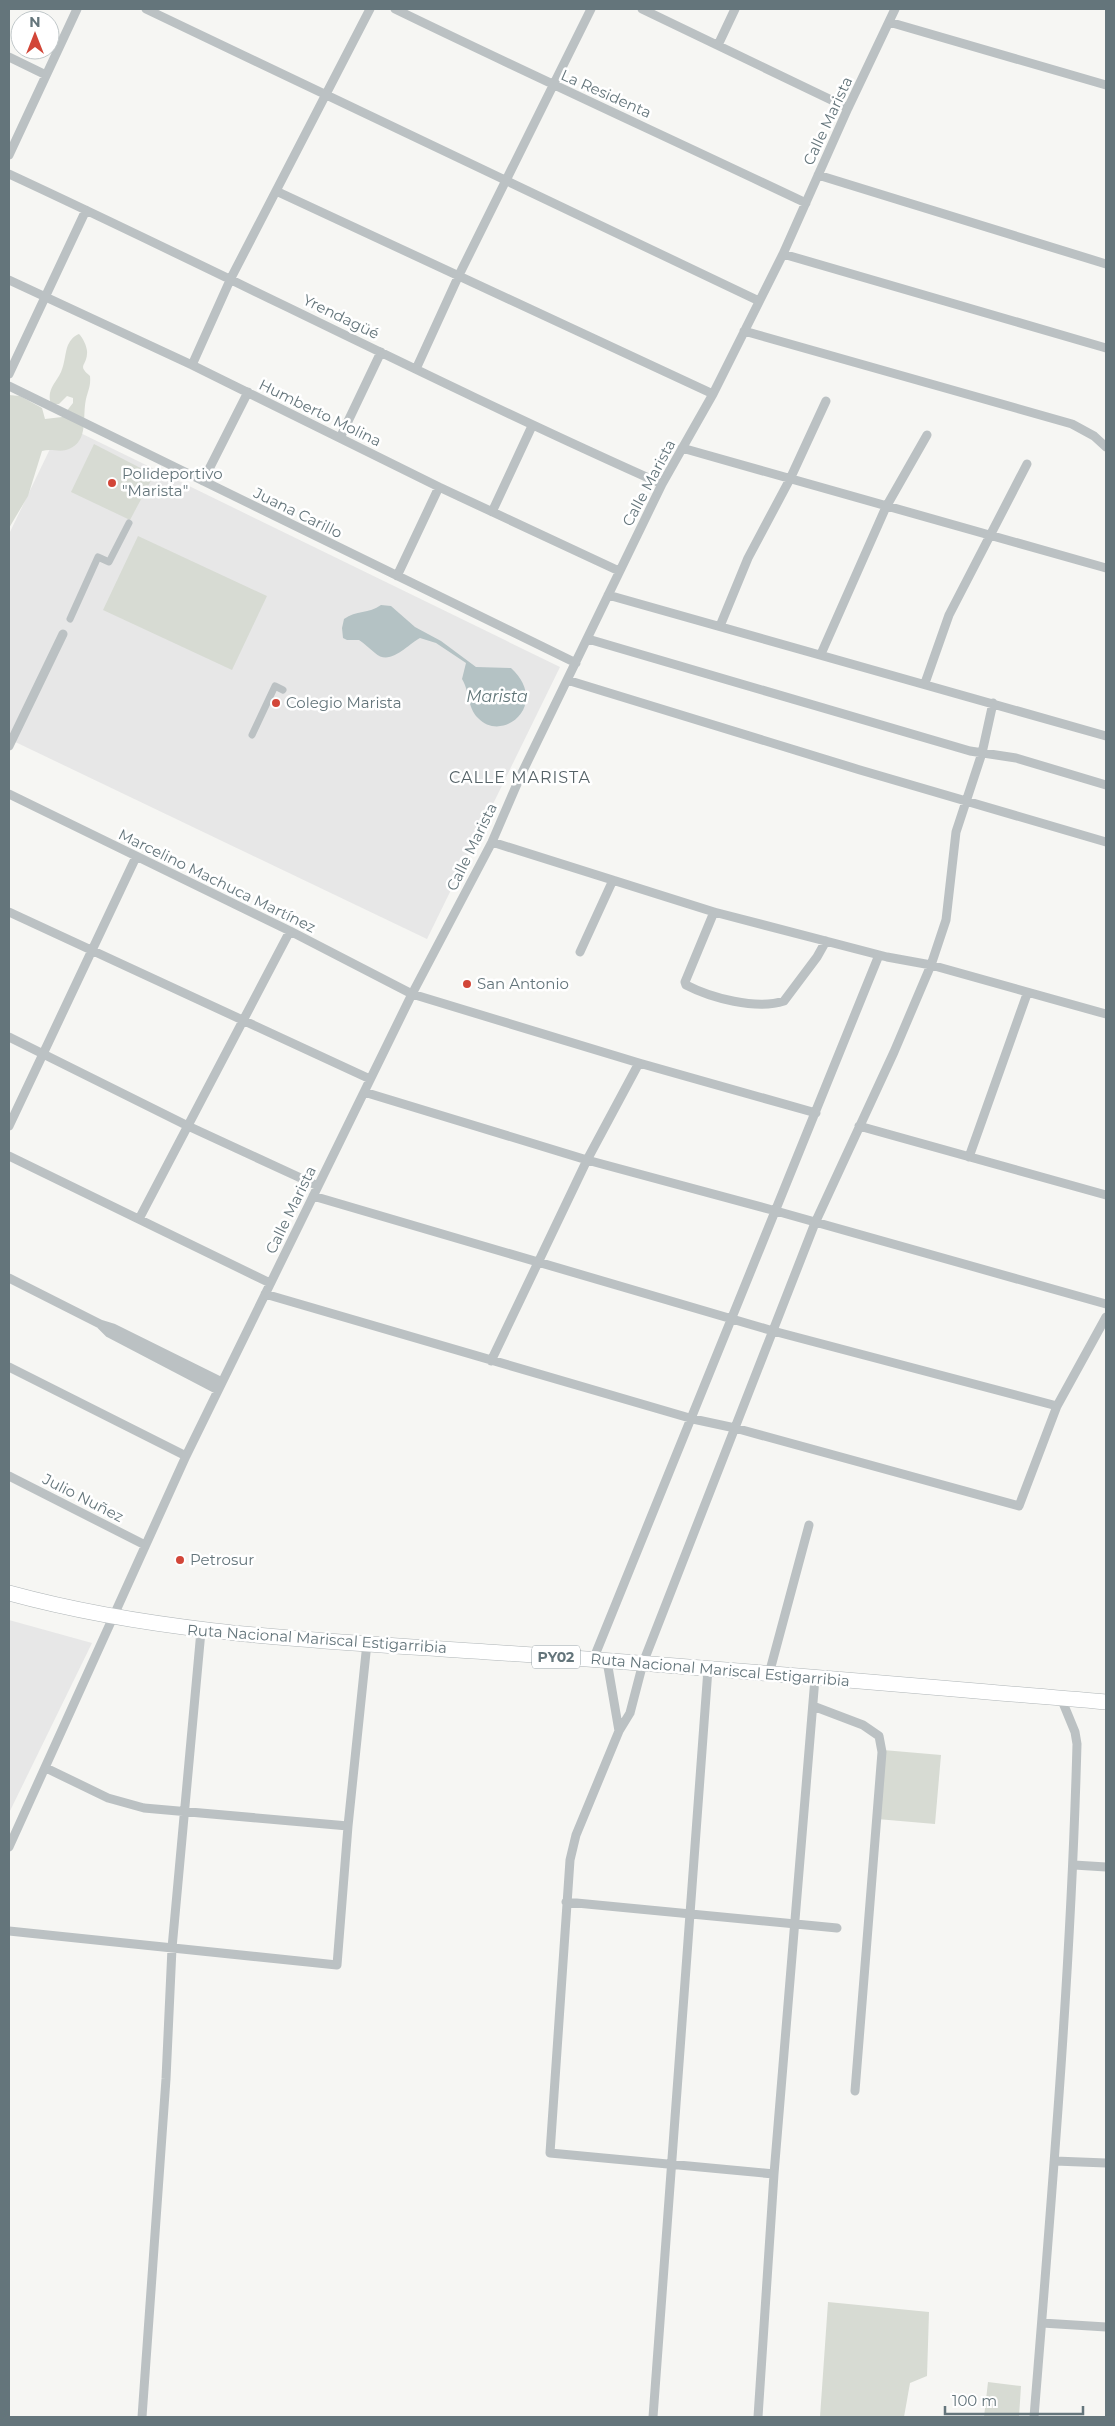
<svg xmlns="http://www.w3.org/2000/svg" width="1115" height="2426" font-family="Montserrat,sans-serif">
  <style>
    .built { fill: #e7e7e7 }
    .green { fill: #d7dbd3 }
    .water { fill: #b4c2c4 }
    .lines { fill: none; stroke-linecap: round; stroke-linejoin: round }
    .primary-casing { stroke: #afb5b7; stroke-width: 16 }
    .pedestrian { stroke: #bbc1c3; stroke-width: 7 }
    .minor { stroke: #bbc1c3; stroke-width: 9 }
    .primary { stroke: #fff; stroke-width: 15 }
    .poi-dot { fill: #d24638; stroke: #fff; stroke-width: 2 }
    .labels { text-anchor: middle; stroke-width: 5; stroke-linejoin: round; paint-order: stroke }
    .shield { fill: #fff; stroke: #929ea3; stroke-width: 1 }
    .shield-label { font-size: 14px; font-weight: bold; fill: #64757b }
    .street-label { font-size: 15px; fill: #64757b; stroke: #fff }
    .poi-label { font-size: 15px; fill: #64757b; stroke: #fff; text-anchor: start }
    .water-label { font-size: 16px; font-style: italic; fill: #5f7477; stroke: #fff }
    .neighbourhood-label { font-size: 16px; letter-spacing: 1px; fill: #556267; stroke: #fff }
  </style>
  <rect width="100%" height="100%" fill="#f6f6f3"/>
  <!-- built -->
  <path class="built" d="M62 424 560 667 427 939 9 739V534Z
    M9 1620 92 1643 9 1813Z"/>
  <!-- green -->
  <path class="green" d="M79 334C83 338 88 348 87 354 86 367 77 365 90 376 91 386 88 391 86 399 82 417 89 441 69 449 60 453 52 448 42 451L28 496 9 528V395L20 396 42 408 45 419 62 417 73 403V398L67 396 59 404H51C46 390 56 383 61 372 65 363 65 352 68 345 71 339 74 336 79 334Z
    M94 444 154 475 130 520 71 492Z
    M138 536 267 596 232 670 103 610Z
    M883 1750 941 1755 935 1824 877 1819Z
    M828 2302 929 2312 927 2376 910 2383 904 2417H820Z
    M988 2382 1021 2386 1019 2417H984Z"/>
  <!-- water -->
  <path class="water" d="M381 605 391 606 415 627 441 641 476 667 511 668C551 705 502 744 478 718 467 707 470 692 462 679L466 663 436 643 420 638C408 644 390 667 375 653 369 648 365 644 359 640H347L343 638 342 628 344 619C356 610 369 614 381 605Z"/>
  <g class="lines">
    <!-- primary casing -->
    <g class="primary-casing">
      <path id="primary" d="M9 1593C170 1637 337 1641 503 1653 704 1667 905 1685 1106 1702"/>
    </g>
    <!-- pedestrian -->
    <path class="pedestrian" d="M70 619 98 557 109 562 129 523
      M252 735 275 686 283 690"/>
    <!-- minor -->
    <path class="minor" d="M146 9 759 301
      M395 9C531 75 669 138 806 203
      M642 9 848 108
      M889 22 1106 85
      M718 45 735 9
      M9 57 46 75
      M9 155 77 9
      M9 174C227 275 442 386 662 484
      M818 175 1106 264
      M276 191 713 394
      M783 254 1106 348
      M9 280 192 365 439 487 619 571
      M744 331 1072 424 1094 436 1106 447
      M192 365 231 278 370 9
      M416 369 459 275 591 9
      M9 374 86 210
      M9 386 576 663
      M340 438 381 352
      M682 448 1106 568
      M203 481 248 392
      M492 512 532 426
      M397 576 439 487
      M608 595 1106 736
      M720 626 748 558 790 479 826 401
      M588 639 970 751 1016 758 1106 785
      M821 654 886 507 927 435
      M567 680 860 770 1106 842
      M925 683 949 615 1027 464
      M9 746 63 634
      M9 794 290 931 412 994 639 1063 816 1113
      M492 842 714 912 887 957 931 965 1106 1014
      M9 912 370 1079
      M714 912 685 982 686 985C711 998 756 1010 784 1001L817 957 826 941
      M580 952 613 880
      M9 1037 188 1126 318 1186
      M364 1092 587 1160 776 1211 1106 1304
      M9 1126 136 857
      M859 1126 1106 1195
      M9 1156 270 1283
      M969 1157 1027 994
      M313 1196 773 1331 1057 1406
      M139 1219 290 931
      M9 1278 100 1324
      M265 1294 693 1419 735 1428 1019 1506 1057 1406 1106 1317
      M491 1361 587 1160 639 1063
      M9 1367 186 1456
      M218 1390 109 1333 100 1324 113 1328 222 1382
      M9 1476 145 1545
      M593 1660 879 955
      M607 1661 619 1731
      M769 1674 809 1525
      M813 1706 863 1725 879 1736 882 1752 855 2091
      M46 1768 108 1798 144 1808 348 1826
      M9 1847 186 1456 412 994 492 842 520 777 662 484 713 394 783 254 848 108 895 9
      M1074 1865 1106 1867
      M566 1902 837 1928
      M9 1931 337 1965 348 1826 367 1643
      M1055 2161 1106 2163
      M774 2174 550 2153 570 1860 576 1835 619 1731 630 1713 643 1663 815 1223 894 1052 931 965 946 920 956 832 982 753 993 703
      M1042 2323 1106 2327
      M142 2417 166 2079 172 1948 201 1631
      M653 2417 708 1669
      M758 2417 774 2174 815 1678
      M1034 2417C1052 2193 1071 1969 1077 1744L1075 1732 1061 1698"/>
    <!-- primary -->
    <use href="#primary" class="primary"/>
  </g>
  <!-- markers -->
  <g class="poi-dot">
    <circle cx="112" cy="483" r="5"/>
    <circle cx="276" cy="703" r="5"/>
    <circle cx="467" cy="984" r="5"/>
    <circle cx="180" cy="1560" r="5"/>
  </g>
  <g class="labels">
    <!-- shield labels -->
    <rect class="shield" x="532" y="1645.5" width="48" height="23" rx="4"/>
    <g class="shield-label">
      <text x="556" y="1662">PY02</text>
    </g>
    <!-- street labels -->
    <g class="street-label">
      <text transform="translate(606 94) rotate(24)" y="5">La Residenta</text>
      <text transform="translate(828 121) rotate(-65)" y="5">Calle Marista</text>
      <text transform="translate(341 317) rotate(26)" y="5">Yrendagüé</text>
      <text transform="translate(320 413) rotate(26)" y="5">Humberto Molina</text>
      <text transform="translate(649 483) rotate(-62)" y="5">Calle Marista</text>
      <text transform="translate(298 513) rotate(26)" y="5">Juana Carillo</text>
      <text transform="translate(472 847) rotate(-64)" y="5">Calle Marista</text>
      <text transform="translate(217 881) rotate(26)" y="5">Marcelino Machuca Martínez</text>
      <text transform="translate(291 1210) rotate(-64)" y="5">Calle Marista</text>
      <text transform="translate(83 1498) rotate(27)" y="5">Julio Nuñez</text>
      <text transform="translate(317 1639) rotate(4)" y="5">Ruta Nacional Mariscal Estigarribia</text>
      <text transform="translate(720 1670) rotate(5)" y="5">Ruta Nacional Mariscal Estigarribia</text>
    </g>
    <!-- poi labels -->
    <g class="poi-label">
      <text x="122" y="479">Polideportivo<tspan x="122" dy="17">"Marista"</tspan></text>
      <text x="286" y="708">Colegio Marista</text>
      <text x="477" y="989">San Antonio</text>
      <text x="190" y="1565">Petrosur</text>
    </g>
    <!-- water labels -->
    <g class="water-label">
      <text x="497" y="702">Marista</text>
    </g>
    <!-- neighbourhood labels -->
    <g class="neighbourhood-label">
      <text x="520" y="783">CALLE MARISTA</text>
    </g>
  </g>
  <!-- border -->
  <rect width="1115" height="2426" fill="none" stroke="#64757b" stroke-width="20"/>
  <!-- north arrow -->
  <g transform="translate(35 35)"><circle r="24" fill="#ffffff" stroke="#c1c8ca"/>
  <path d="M0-4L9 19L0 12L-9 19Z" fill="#d24638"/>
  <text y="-8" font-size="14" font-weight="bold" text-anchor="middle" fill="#64757b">N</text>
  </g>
  <!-- scale -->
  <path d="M945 2406v8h138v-8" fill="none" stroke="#64757b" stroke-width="2.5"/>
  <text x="952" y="2406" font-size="15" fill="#64757b" stroke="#ffffff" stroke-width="4" paint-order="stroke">100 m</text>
</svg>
